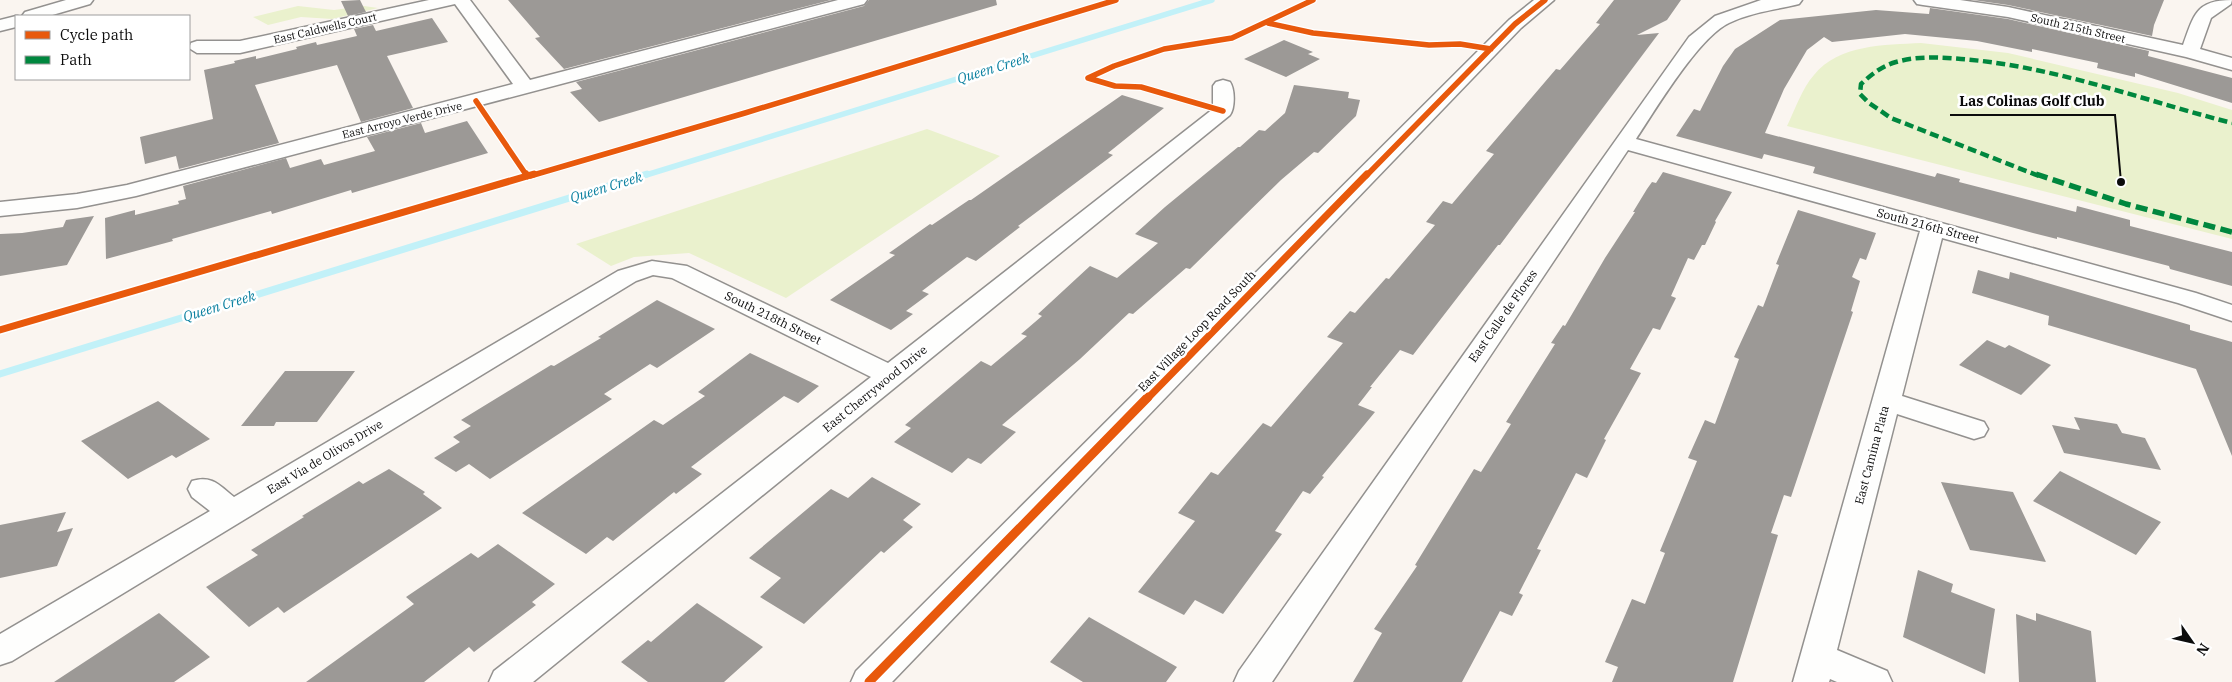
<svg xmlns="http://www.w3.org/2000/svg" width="2232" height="682" font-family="'IBM Plex Serif',serif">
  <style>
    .green { fill: #eaf1cd }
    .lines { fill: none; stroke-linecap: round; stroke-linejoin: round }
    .stream-far1 { stroke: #c2f1f8; stroke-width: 5.5 }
    .stream { stroke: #c2f1f8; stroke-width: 7 }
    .building { fill: #9c9996 }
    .minor-casing { stroke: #93918f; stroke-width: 3 }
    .minor { fill: #fefefd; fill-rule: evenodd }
    .quiet-far1 { stroke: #00873e; stroke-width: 4.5; stroke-dasharray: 9 4.5; stroke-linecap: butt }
    .quiet { stroke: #00873e; stroke-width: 5.5; stroke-dasharray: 12 5.5; stroke-linecap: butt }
    .cycleway-far2-casing { stroke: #fff; stroke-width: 8 }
    .cycleway-far1-casing { stroke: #fff; stroke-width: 10 }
    .cycleway-casing { stroke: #fff; stroke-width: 12 }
    .cycleway-far2 { stroke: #e8590c; stroke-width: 5.5 }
    .cycleway-far1 { stroke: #e8590c; stroke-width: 7 }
    .cycleway { stroke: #e8590c; stroke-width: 9 }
    .labels { text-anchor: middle; stroke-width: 5; stroke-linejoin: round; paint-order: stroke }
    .far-street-label { font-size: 11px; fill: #0c0c0c; stroke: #fff }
    .street-label { font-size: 12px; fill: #0c0c0c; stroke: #fff }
    .water-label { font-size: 14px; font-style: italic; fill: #0b80a0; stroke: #fff }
    .leader { fill: none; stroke: #0c0c0c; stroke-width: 2 }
    .callout-dot { fill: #0c0c0c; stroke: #fff; stroke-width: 2 }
    .callout-label { font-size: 14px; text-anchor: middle; font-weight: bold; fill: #0c0c0c; stroke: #fff; stroke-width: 5; stroke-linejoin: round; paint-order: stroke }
  </style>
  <rect width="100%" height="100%" fill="#faf5f0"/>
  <!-- green -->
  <path class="green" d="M298 6 334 10 364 6 378 8 332 19 301 17 268 25 253 17Z
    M1921 43 2008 53 2178 93 2232 110V239L1787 126C1795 110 1802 88 1814 75 1839 44 1885 45 1921 43Z
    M927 129 1000 156 786 298 689 253 634 257 611 266 576 244Z"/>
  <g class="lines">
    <!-- stream-far1 -->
    <path class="stream-far1" d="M643 176 1212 0"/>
    <!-- stream -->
    <path class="stream" d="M0 374 647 174"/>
  </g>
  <!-- building -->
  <path class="building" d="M360 0 366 12 348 16 341 1Z
    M508 0H831L564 69 535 38 540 37Z
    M869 0H996L997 5 599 122 570 92 582 89 576 82 864 6Z
    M1614 0H1681L1667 20 1637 35 1659 33 1500 245H1498L1413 355 1400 350 1370 387H1372L1358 405 1375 412 1322 476 1324 477 1310 494 1303 491 1275 531 1282 534 1223 614 1195 600 1184 615 1138 592 1195 521 1178 513 1211 472 1218 475 1263 423 1271 427 1343 343 1327 337 1350 311 1355 313 1386 278 1389 279 1435 225 1426 222 1443 201 1452 204 1494 154 1486 151 1556 69 1560 70 1600 24 1596 23Z
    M1973 0H2164L2154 25 2152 36 2008 5Z
    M1930 8 2008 19 2149 51 2148 56 2232 78V103L2135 73V77L2097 68 2098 63 2032 49V52L1977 41 1905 34 1832 42 1824 37 1807 50 1784 89 1765 133 1935 177 1937 173 1960 179 1959 182 2076 212 2077 206 2130 220V226L2232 252V286L2170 269 2169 266 2057 237V239L2033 233 1813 173 1815 167 1764 154 1762 159 1676 136 1694 109 1700 111 1723 66 1735 49 1780 20 1876 10 1929 14Z
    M432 18 448 42 387 56 413 108 361 122 337 65 255 85 279 143 179 169 176 156 145 164 140 137 213 119 204 70 235 63 234 61 256 56V59L297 49 296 47 316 42 317 45 357 36 354 29 373 25 376 31Z
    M1284 40 1313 52 1308 54 1320 59 1286 77 1244 59Z
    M1294 85 1349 92 1348 98 1360 100 1356 116 1318 153 1314 152 1281 180 1190 269 1186 268 1133 314 1129 313 1080 359 1002 425 1016 432 981 464 968 458 952 473 894 442 911 428 905 425 981 361 991 366 1027 336 1021 334 1042 316 1038 314 1090 266 1117 278 1158 243 1135 234 1165 207 1238 147H1240L1259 130 1265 131 1285 113Z
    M1122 95 1164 108 1108 153 1113 155 1018 226 1020 227 976 261 967 257 922 291 929 294 906 311 913 314 891 330 830 300 895 255 889 253 930 224 932 225 969 200H971Z
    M467 121 488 153 352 193 351 190 272 214 271 211 172 239 173 241 106 259 105 218 135 210V215L179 204 178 201 186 199 183 186 286 158 290 168 321 159 324 165 375 151 367 137 421 123 425 133Z
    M1663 172 1732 192 1715 221 1716 222 1705 245H1702L1694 260 1688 258 1671 296 1676 298 1660 330 1653 328 1630 369 1641 373 1604 439 1606 440 1587 478 1576 473 1537 549 1541 550 1519 593 1523 595 1512 616 1500 611 1462 682H1353L1382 633 1374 629 1417 566 1415 565 1474 469 1481 472 1511 424 1506 422 1555 344 1551 343 1563 325 1565 326 1605 258 1635 212H1633L1647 189 1652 182 1656 183Z
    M1798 210 1876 233 1866 260 1860 258 1852 277 1860 281 1851 311 1853 312 1791 497 1784 495 1771 533 1778 535 1733 682H1612L1618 667 1605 662 1632 599 1645 604 1665 553 1660 551 1697 461 1688 458 1705 420 1715 424 1739 359 1734 357 1758 305 1763 307 1779 265 1776 264Z
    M94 216 67 265 0 276V234L22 233 63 227 66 220Z
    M1978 270 2009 279 2010 272 2190 325V330L2232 342V456L2196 369 2048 325 2049 316 1972 293Z
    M657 300 715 329 657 368 650 364 604 394 612 399 490 479 469 464 456 472 434 458 460 442 453 437 471 426 461 420 551 365 554 366 601 338 598 337Z
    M1987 340 2005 348 2009 345 2051 365 2021 395 1959 365Z
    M750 353 819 386 798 403 784 396 691 467 702 474 676 494 674 492 613 541 607 537 586 554 522 513 654 420 663 425 705 396 698 392Z
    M285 371H355L317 422H276L274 426H241Z
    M158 401 210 439 176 458 172 455 128 479 81 441Z
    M2074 417 2117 424 2122 433 2145 438 2161 470 2064 453 2052 425 2080 430Z
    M389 469 425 492 423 494 442 508 284 613 278 607 249 627 206 587 258 555 251 550 304 517 302 516 359 481 363 484Z
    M2060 471 2161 522 2136 555 2033 501Z
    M872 477 921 504 903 520 913 527 884 553 881 551 804 624 760 597 781 578 749 558 831 489 848 498Z
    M1941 482 2013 492 2046 562 1970 550Z
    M66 512 57 532 73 528 57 566 0 578V525Z
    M498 544 555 584 532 602 536 605 474 652 469 647 424 682H306L414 604 406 597 471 553 478 558Z
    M1918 570 1953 584 1951 592 1995 609 1985 674 1903 637Z
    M697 603 763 647 724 682H648L621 662 648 640 651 642Z
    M159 613 210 657 174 682H54Z
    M2036 613 2091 631 2096 682H2019L2016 614 2036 621Z
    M1089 617 1177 667 1166 682H1083L1050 662Z"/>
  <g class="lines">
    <!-- minor casing -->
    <g class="minor-casing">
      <path id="minor" d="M66 0H93L90 4 49 16H22L25 12Z
        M429 0H470L530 80 838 0H867L864 4 136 196 77 208 0 216V202L77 194 127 185 513 84 455 4 240 53H197L189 48 191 43 197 41H240Z
        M1534 0H1554L1521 28 892 682H851L856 671 1509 20Z
        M1761 0H1802L1799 4C1775 10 1752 12 1729 23 1698 38 1656 109 1636 139L2196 293 2232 305V321L2178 303 1942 238 1902 396 1984 422 1988 429 1984 436 1974 439 1897 414 1837 650 1887 671 1892 682H1837L1830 679 1829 682H1793L1920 231 1628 150 1272 682H1234L1239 671 1689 37 1715 16Z
        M1914 0H1960L2008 7 2183 45C2194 15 2196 0 2232 0L2231 4 2211 18 2200 49 2232 58V70L2186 57 2008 17 1923 5 1917 4Z
        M16 16H18H16V27L0 31V20Z
        M1223 80 1230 82C1235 89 1235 108 1230 115L533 682H489L494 671 871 377 672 278 653 275 636 281 12 661 0 665V634L210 511 192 497 188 489 192 481C212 475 219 485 234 497L618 271 652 261 687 266 888 363 1213 109V86L1216 82Z"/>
    </g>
    <!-- minor -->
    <use href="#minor" class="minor"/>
    <!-- quiet-far1 -->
    <path class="quiet-far1" d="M2039 176 1891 118 1869 103 1860 94 1861 84C1872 74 1882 66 1896 62 1917 56 1940 57 1961 59 2054 66 2142 100 2232 123"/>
    <!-- quiet -->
    <path class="quiet" d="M2036 174 2126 204 2232 232"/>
    <!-- cycleway-far2 casing -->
    <g class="cycleway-far2-casing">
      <path id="cycleway-far2" d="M1268 23 1313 33 1429 45 1460 44 1491 49
        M1088 78 1114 66 1164 49 1232 38 1313 0
        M1088 78 1115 86 1141 87 1223 111
        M476 101 527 176
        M530 176 745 113 1116 0
        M1366 176 1515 24 1545 0"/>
    </g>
    <!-- cycleway-far1 casing -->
    <g class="cycleway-far1-casing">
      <path id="cycleway-far1" d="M526 174 527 176
        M0 330 534 174
        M1147 399 1367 174"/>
    </g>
    <!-- cycleway casing -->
    <g class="cycleway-casing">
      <path id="cycleway" d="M869 682 1148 397"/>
    </g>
    <!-- cycleway-far2 -->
    <use href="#cycleway-far2" class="cycleway-far2"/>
    <!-- cycleway-far1 -->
    <use href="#cycleway-far1" class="cycleway-far1"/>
    <!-- cycleway -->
    <use href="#cycleway" class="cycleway"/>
  </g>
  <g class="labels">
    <!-- far-street labels -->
    <g class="far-street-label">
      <text transform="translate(325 28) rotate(-13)" y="4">East Caldwells Court</text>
      <text transform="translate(2078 28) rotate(13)" y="4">South 215th Street</text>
      <text transform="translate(402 120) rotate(-14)" y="4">East Arroyo Verde Drive</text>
    </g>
    <!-- street labels -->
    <g class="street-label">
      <text transform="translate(1928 226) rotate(15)" y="4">South 216th Street</text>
      <text transform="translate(1503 316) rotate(-55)" y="4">East Calle de Flores</text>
      <text transform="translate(773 318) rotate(26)" y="4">South 218th Street</text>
      <text transform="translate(1197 331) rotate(-46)" y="4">East Village Loop Road South</text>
      <text transform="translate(875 389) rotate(-39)" y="4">East Cherrywood Drive</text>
      <text transform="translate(1872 455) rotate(-75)" y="4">East Camina Plata</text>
      <text transform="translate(325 457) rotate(-31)" y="4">East Via de Olivos Drive</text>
    </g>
    <!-- water labels -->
    <g class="water-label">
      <text transform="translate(993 68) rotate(-17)" y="5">Queen Creek</text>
      <text transform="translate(606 187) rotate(-17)" y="5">Queen Creek</text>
      <text transform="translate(219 306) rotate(-17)" y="5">Queen Creek</text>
    </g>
  </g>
  <!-- callouts -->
  <path class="leader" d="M2121 182L2115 115H1950"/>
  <circle class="callout-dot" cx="2121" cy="182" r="5"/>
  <g class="callout-label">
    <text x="2032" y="106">Las Colinas Golf Club</text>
  </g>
  <!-- legend -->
  <rect x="15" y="15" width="175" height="65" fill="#ffffff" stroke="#9e9e9e"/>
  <rect x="25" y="31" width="25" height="8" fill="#e8590c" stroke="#9e9e9e"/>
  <text x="60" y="40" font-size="15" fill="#0c0c0c">Cycle path</text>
  <rect x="25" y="56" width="25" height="8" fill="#00873e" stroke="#9e9e9e"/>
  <text x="60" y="65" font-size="15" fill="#0c0c0c">Path</text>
  <!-- north arrow -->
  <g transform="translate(2192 642) rotate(124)" stroke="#ffffff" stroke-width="4" paint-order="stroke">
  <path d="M0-4L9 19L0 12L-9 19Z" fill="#0c0c0c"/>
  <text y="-8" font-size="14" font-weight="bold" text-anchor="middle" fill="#0c0c0c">N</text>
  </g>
</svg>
